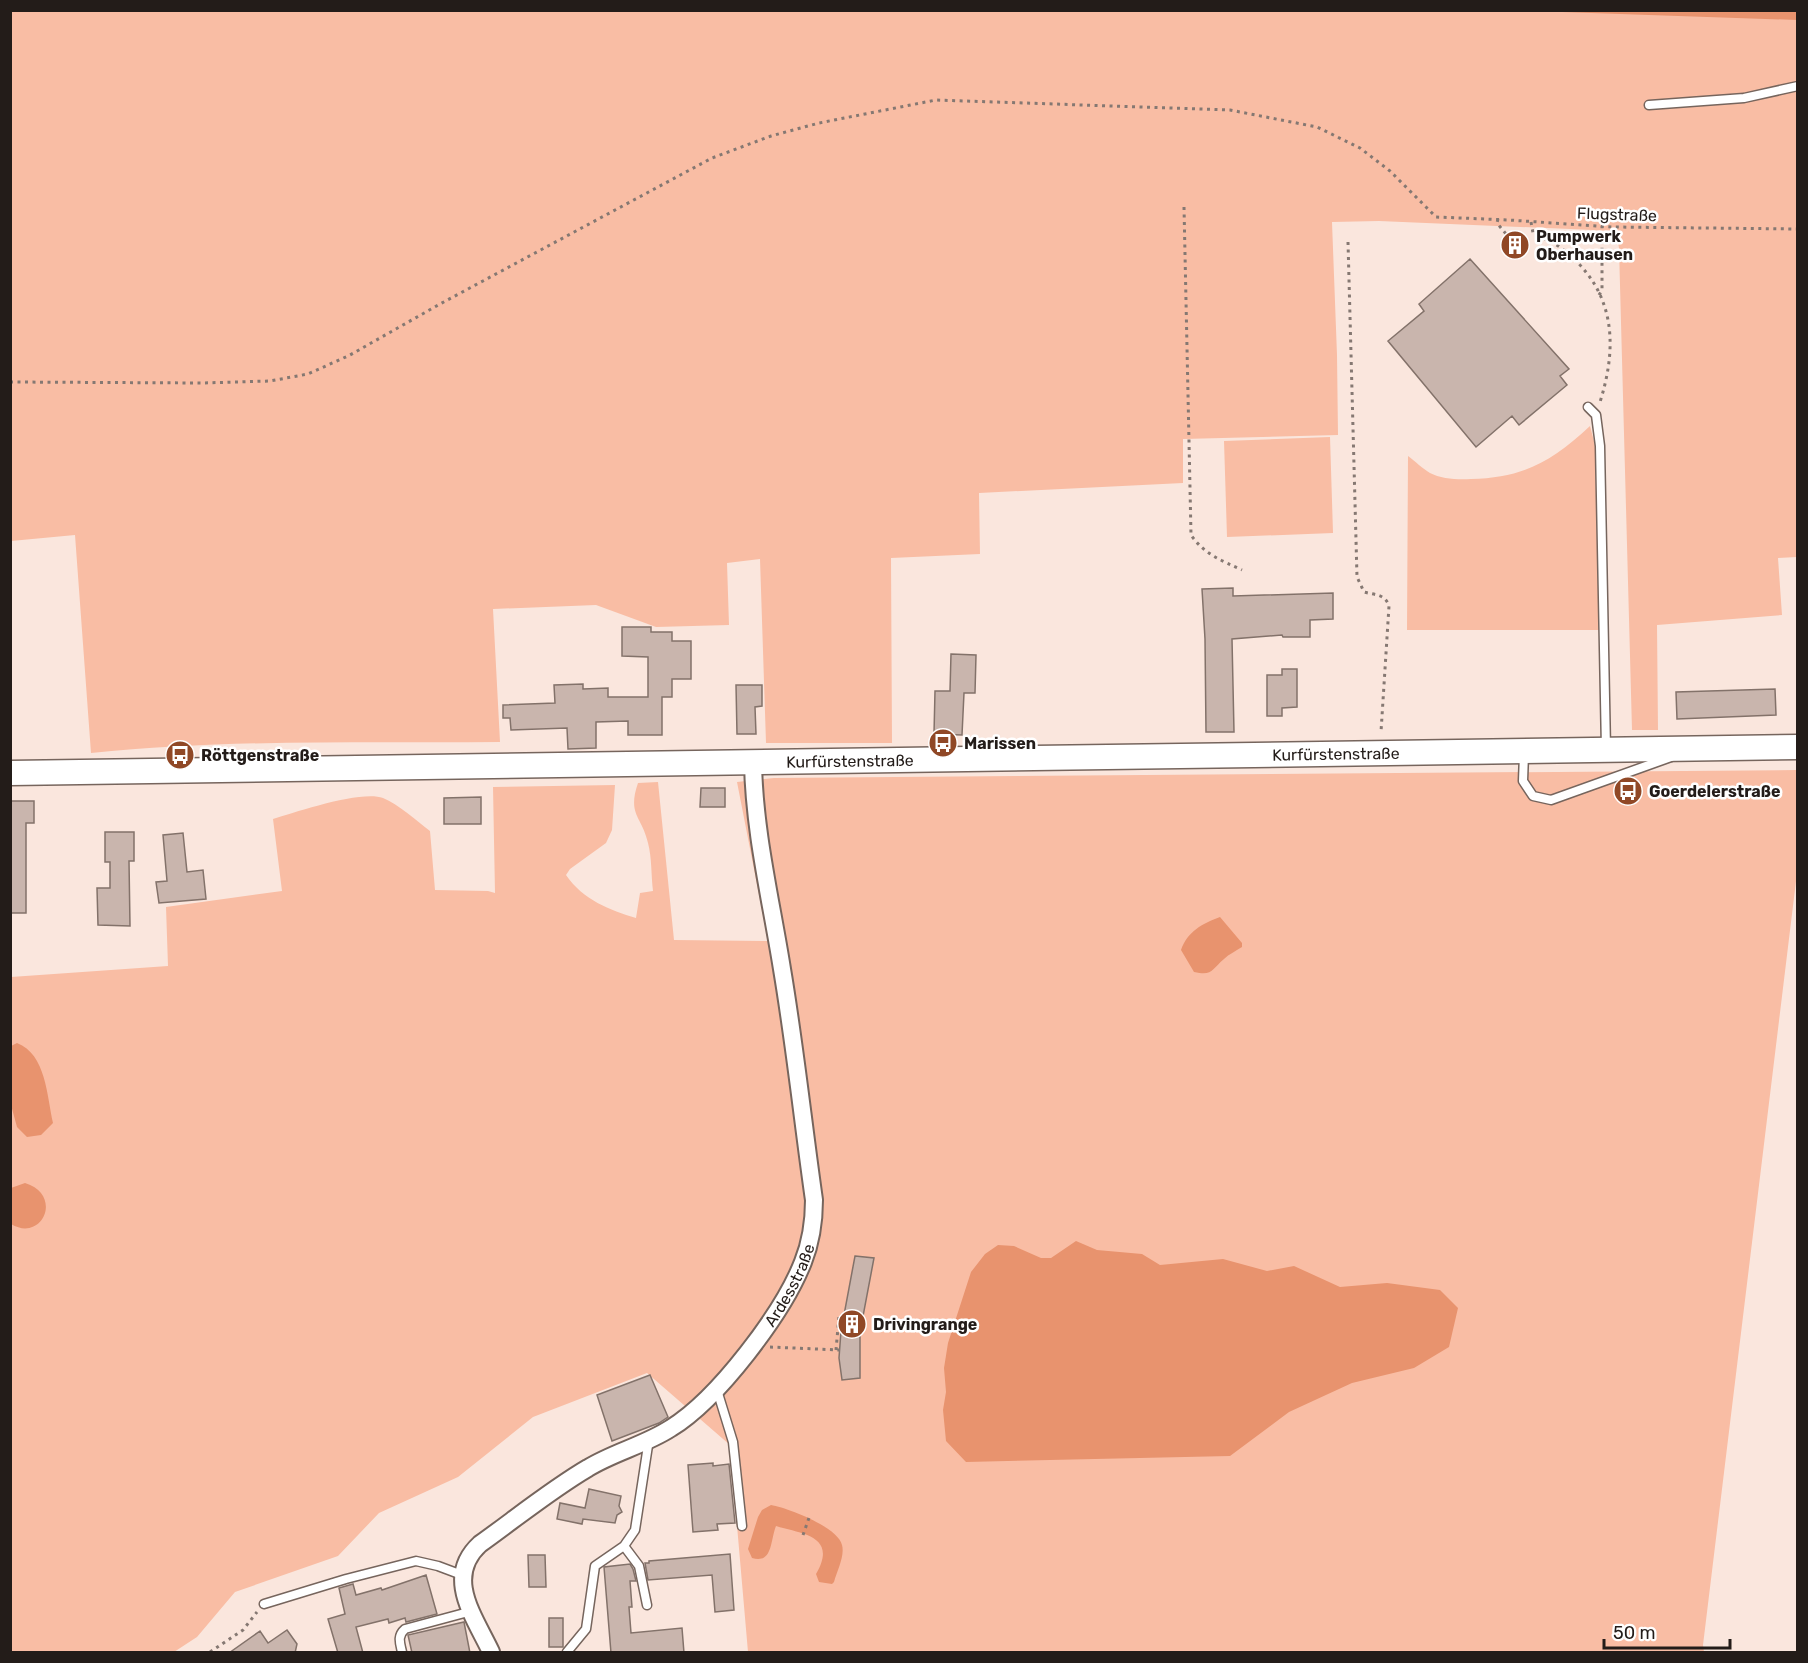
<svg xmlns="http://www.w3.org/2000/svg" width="1808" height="1663" font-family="Rubik,sans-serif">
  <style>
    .green { fill: #f9bda4 }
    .water { fill: #e8936e }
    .building { fill: #c9b5ad; stroke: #83726a; stroke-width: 1.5 }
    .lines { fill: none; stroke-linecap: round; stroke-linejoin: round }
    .service-casing { stroke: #76655d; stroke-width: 11 }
    .minor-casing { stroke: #76655d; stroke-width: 20 }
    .secondary-casing { stroke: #76655d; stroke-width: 27 }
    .path { stroke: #857872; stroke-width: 3; stroke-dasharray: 3 4.5; stroke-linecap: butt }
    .service { stroke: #fff; stroke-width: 8 }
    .minor { stroke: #fff; stroke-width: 16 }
    .secondary { stroke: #fff; stroke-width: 24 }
    .labels { text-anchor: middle; stroke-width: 5; stroke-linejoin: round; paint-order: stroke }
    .street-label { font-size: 16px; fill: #231c19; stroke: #fff }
    .poi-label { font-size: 16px; font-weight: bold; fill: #231c19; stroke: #fff; text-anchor: start }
  </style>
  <rect width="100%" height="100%" fill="#fae6dd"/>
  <!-- green -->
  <path class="green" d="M11 11H1797V557L1778 558 1782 615 1657 625 1658 730H1632L1619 248 1616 231 1379 221 1332 222 1337 355 1338 435 1183 439V483L979 493 980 554 891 558 892 743H766L760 559 727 563 729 625 656 627 596 605 493 609 500 742C364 743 227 739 91 753L75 535 11 541Z
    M1590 426 1595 445 1599 630H1407L1408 456C1415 461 1423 469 1430 473 1441 479 1459 480 1471 479 1524 478 1552 461 1590 426Z
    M1330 437 1333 533 1227 537 1224 441Z
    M1797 770V873L1703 1645 1704 1652H748L730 1445 647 1373 533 1417 458 1477 379 1513 338 1556 235 1592 197 1637 174 1652H11V977L168 966 166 907 282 891 273 819C296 812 361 790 383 798 398 804 417 821 430 831L435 890 488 891 495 893 493 787 615 785 612 830 606 843 570 869 566 875C583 900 610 910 636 918L640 893 653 891C651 876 652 858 648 843 642 816 627 815 638 783L658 782 674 940 768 941 737 782 774 778Z"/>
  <!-- water -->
  <path class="water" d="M1797 10V20L1533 11V10Z
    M1220 917 1242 943V947C1236 951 1229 954 1224 959 1211 970 1213 976 1194 972L1181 950C1187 932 1203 923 1220 917Z
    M17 1043C46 1054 47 1096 53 1123L41 1135 27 1137 17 1127 11 1105V1046Z
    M25 1183C64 1195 42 1243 11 1224V1188Z
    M1076 1241 1097 1250 1142 1254 1160 1265 1223 1259 1267 1271 1294 1266 1340 1287 1387 1283 1440 1290 1458 1308 1449 1347 1414 1368 1352 1383 1289 1412 1230 1456 966 1462 946 1441 943 1410 946 1392 944 1368 948 1343 971 1272 985 1254 998 1245 1014 1246 1041 1258H1051Z
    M771 1505C788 1508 838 1527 842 1545 845 1556 837 1571 834 1582L832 1584 819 1582 816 1574C838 1536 803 1534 776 1526 770 1541 773 1564 752 1558L748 1549 758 1517 762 1510Z"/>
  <!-- building -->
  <path class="building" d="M1470 259 1569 369 1560 376 1567 385 1519 425 1512 416 1476 447 1388 341 1424 311 1419 304Z
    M1233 588V596L1333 593V619L1310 620V637H1283L1282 635 1232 639 1234 732H1206L1205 639 1202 589Z
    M622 627H651V632H672V641H691V679H672V697H662V735H628V721L596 722V748L568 749 567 728 511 730 510 718H503V705L555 703 554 685 583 684V689L608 688V697H648V657L622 656Z
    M951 654 976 655 975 693H964L962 735 934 734 935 691H950Z
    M1282 669H1297V707L1282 708V716H1267V675H1282Z
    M736 685H762V706L755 707 756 734H737Z
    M1775 689 1776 715 1677 719 1676 692Z
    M701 788H725V807H700Z
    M481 797V824H444V798Z
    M10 801H34V823H26V913H10Z
    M105 832H134V861H129L130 926 98 925 97 888H110V862H105Z
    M183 833 187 872 203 870 206 899 159 903 156 882 167 881 163 835Z
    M855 1256 874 1258 860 1332V1378L842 1380 839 1358 841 1331Z
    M650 1375 668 1417 659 1423 612 1441 597 1395Z
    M713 1463V1466L729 1464 735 1523 717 1524 718 1530 693 1532 688 1465Z
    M589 1489 621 1496 619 1506 622 1512 617 1515 615 1523 583 1519 582 1524 557 1519 560 1503 585 1508Z
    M730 1554 734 1610 715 1612 712 1575 648 1580 645 1563H649V1561Z
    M528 1555H545L546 1587H529Z
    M630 1564 633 1569 636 1581H630L632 1607H629L631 1633 682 1628 684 1653H611L604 1567Z
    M426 1575 437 1614 406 1622 405 1618 389 1623 388 1619 356 1627 363 1653H338L328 1619 345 1614 339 1588 353 1584 356 1595 381 1588 382 1590Z
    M549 1618H563V1647H549Z
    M464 1622 470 1653H412L408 1635Z
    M287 1630 297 1644 295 1653H229L260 1631 268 1643Z"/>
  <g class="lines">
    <!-- service casing -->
    <g class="service-casing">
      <path id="service" d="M1649 105 1744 98 1798 86
        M1588 407 1596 415 1600 446 1606 749
        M1524 754 1523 781 1533 796 1551 800 1671 757
        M717 1390 733 1442 742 1526
        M624 1546 639 1566 647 1605
        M264 1604 346 1579 416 1561 438 1566 462 1575
        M402 1652C400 1643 397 1636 405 1629L472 1611
        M567 1652 586 1629 595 1566 624 1546 635 1530 649 1439"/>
    </g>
    <!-- minor casing -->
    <g class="minor-casing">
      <g id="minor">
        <path id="s1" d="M491 1652C474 1616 444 1577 480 1544 515 1519 552 1489 588 1468 614 1452 645 1445 671 1428 718 1399 783 1313 803 1262 811 1242 814 1221 814 1200 803 1123 795 1046 782 969 771 900 754 831 753 762"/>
      </g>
    </g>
    <!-- secondary casing -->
    <g class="secondary-casing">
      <g id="secondary">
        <path id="s2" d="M10 773 1798 747"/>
      </g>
    </g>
    <!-- path -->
    <path class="path" d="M1184 207 1191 535C1205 555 1221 560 1242 570
      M1498 219 1497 223 1520 251
      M1531 222 1533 233C1542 238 1553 242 1561 248 1614 288 1619 342 1600 402
      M1348 242 1357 577 1364 592C1375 595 1385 594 1389 606L1381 732
      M1599 295 1602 290V226
      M10 382 202 383 270 381 308 374 350 355 440 304 712 158 771 136 819 123 936 100 1230 110 1317 127 1360 148 1390 171 1436 217 1509 220 1612 227 1798 229
      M770 1347 840 1350
      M836 1350 839 1316 849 1317
      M803 1535 810 1515
      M210 1652 243 1630 257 1612"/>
    <!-- service -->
    <use href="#service" class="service"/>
    <!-- minor -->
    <use href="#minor" class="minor"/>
    <!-- secondary -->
    <use href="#secondary" class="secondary"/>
  </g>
  <!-- icons -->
  <defs>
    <g id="building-disc" transform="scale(1.5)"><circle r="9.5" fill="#904826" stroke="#fff"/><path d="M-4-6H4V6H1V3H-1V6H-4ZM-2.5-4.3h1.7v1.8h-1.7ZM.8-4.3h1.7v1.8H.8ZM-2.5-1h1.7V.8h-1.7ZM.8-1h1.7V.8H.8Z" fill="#fff"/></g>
    <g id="bus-disc" transform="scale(1.5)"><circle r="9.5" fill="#904826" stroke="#fff"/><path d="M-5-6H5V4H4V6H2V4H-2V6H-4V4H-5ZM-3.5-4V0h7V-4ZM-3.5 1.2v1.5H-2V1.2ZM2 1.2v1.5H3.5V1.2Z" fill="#fff"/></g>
  </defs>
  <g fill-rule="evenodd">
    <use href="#building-disc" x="1515" y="245"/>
    <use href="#bus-disc" x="943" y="743"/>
    <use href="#bus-disc" x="180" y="755"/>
    <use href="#bus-disc" x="1628" y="791"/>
    <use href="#building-disc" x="852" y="1324"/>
  </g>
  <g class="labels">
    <!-- street labels -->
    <g class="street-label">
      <text transform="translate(1617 214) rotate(2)" y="6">Flugstraße</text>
      <text dy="6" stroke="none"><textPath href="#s2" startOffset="1326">Kurfürstenstraße</textPath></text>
      <text dy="6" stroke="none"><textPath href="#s2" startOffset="840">Kurfürstenstraße</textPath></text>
      <text dy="6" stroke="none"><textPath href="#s1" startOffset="531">Ardesstraße</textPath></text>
    </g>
    <!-- poi labels -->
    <g class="poi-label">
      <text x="1536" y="242">Pumpwerk<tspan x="1536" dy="18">Oberhausen</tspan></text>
      <text x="964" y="749">Marissen</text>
      <text x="201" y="761">Röttgenstraße</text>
      <text x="1649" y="797">Goerdelerstraße</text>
      <text x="873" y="1330">Drivingrange</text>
    </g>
  </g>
  <!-- border -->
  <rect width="1808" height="1663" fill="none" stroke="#231c19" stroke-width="24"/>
  <!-- scale -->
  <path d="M1604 1639v9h126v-9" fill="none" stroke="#231c19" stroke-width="3"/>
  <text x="1613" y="1639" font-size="18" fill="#231c19" stroke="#ffffff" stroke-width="4.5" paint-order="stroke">50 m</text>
</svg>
